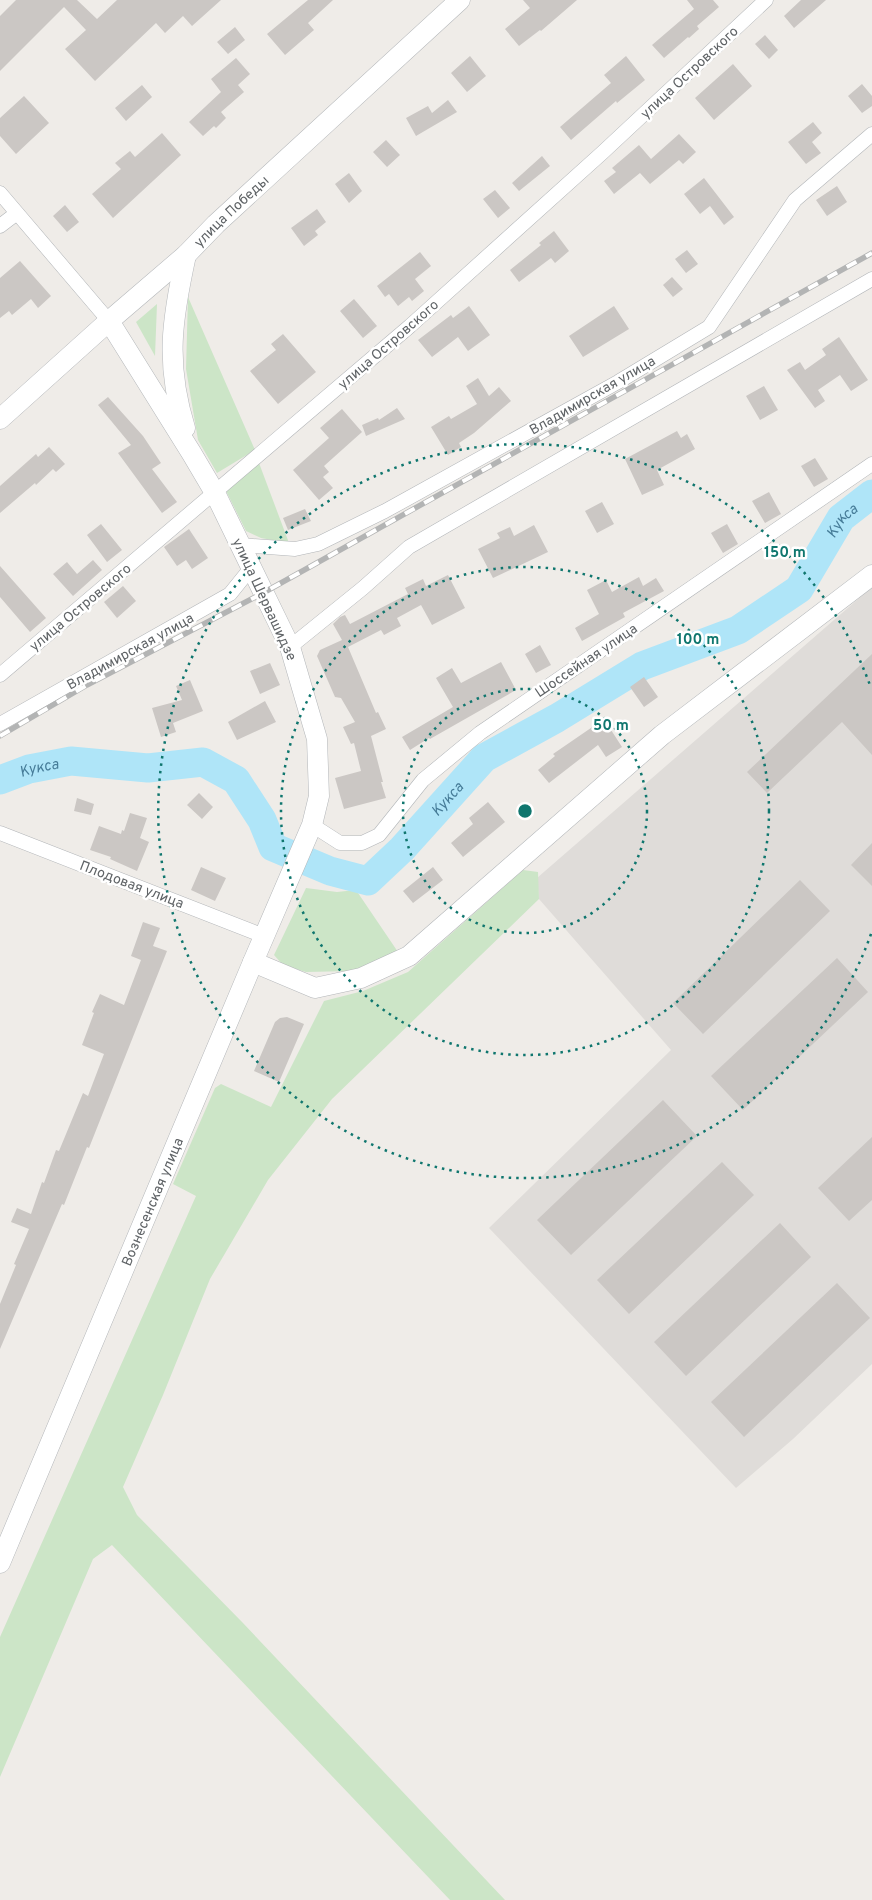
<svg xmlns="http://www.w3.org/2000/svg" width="872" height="1900" font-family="Overpass,sans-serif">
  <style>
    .industrial { fill: #dfdcd9 }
    .green { fill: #cce5c7 }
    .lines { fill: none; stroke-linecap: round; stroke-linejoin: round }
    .river { stroke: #afe5f8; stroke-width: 29 }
    .building { fill: #cbc7c4 }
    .street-casing { stroke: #b2b5b8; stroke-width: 15 }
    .secondary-casing { stroke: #b4b7ba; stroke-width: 21 }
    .street { stroke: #fff; stroke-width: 14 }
    .secondary { stroke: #fff; stroke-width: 20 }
    .rail-casing { stroke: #b3b4b4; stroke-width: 5.5 }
    .rail { stroke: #fff; stroke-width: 4; stroke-dasharray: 11; stroke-linecap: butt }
    .ring { fill: none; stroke: #0f766e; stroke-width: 2.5; stroke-dasharray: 2.5 5 }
    .labels { text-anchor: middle; stroke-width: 5; stroke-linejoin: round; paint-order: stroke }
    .street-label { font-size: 14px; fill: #5f6366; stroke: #fff }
    .water-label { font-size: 15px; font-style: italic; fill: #467c98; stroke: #fff }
    .centre { fill: #0f766e; stroke: #fff; stroke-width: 2.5 }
    .ring-label { font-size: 15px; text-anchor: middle; font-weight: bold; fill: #0f766e; stroke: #fff; stroke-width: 5; stroke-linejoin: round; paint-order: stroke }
  </style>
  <rect width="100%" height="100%" fill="#efece8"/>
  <!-- industrial -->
  <path class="industrial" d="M872 587V1364L793 1439 736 1488 489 1228 671 1050 539 899 537 878Z"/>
  <!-- green -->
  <path class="green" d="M188 297 255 450 217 473 198 440 186 369Z
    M157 304 155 356 136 322Z
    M259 463 289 543 261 538 246 531 226 491Z
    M523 870 538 872 539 899 332 1099 268 1180 210 1279 163 1395 123 1487 137 1515 243 1623 505 1900H450L112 1545 93 1559 0 1777V1637L196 1196 173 1184 215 1088 221 1084 271 1107 324 1001 363 991 408 972Z
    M306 888 337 892 356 890 398 952 352 971 306 972 283 965 274 955Z"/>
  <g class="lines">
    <!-- river -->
    <path class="river" id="s1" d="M0 780 29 769 71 761 148 768 203 762 236 780 262 820 273 847 330 871 368 881 402 849 484 758 557 718 642 666 738 630 799 589 841 518 872 494"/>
  </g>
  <!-- building -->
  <path class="building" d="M16 0H77L97 19 117 0H221L192 26 183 16 165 33 156 23 95 81 65 49 86 30 64 7 0 71V16Z
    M308 0H333L308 23 314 30 285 55 267 34Z
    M523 0H577L541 31 540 30 519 46 505 29 530 8Z
    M687 0H713L719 7 697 26 699 29 689 38 688 37 664 58 652 45 694 9Z
    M801 0H826L794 28 784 16Z
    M235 27 245 40 228 54 217 42Z
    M765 35 778 50 769 59 755 44Z
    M470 56 486 76 467 92 451 73Z
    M626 56 645 80 617 103 616 101 571 140 560 127 611 83 604 75Z
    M236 58 250 74 238 85 244 92 221 112 226 118 216 128 214 126 203 136 189 122 221 92 211 79Z
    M733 64 752 86 714 120 695 98Z
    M862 84 872 96V106L862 113 848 96Z
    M142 85 152 97 126 121 115 108Z
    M24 96 49 123 16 154 0 136V118Z
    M448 100 457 112 416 136 406 118 428 106 432 113Z
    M813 122 822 133 812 142 821 153 806 164 788 142Z
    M162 133 181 155 113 218 92 194 121 169 115 163 130 151 135 157Z
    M679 134 696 152 683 164 679 160 650 184 640 173 614 194 604 181 616 172 612 168 639 145 651 159Z
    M386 140 400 155 387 167 373 152Z
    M542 156 550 166 519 191 512 183Z
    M349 173 362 191 349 203 335 184Z
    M704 178 734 217 724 225 710 206 700 214 684 194Z
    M837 186 847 202 827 216 816 200Z
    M495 190 510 208 498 218 483 199Z
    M65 205 79 222 67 232 53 216Z
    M317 209 326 222 315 231 318 235 304 246 291 228Z
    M554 231 569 251 555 263 551 258 519 282 510 270 541 245 539 243Z
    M687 250 698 264 686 273 675 259Z
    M420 252 431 266 415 279 424 291 412 301 409 297 398 306 389 294 385 297 377 286Z
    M20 261 51 296 38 308 31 299 12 315 9 311 0 318V278Z
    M672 277 683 289 673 297 663 285Z
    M354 299 377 326 363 338 340 311Z
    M469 306 490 335 468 351 458 337 432 357 418 340 451 315 453 318Z
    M614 306 629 329 583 357 569 336Z
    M283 334 316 372 278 404 250 371 276 350 271 344Z
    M839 337 868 380 851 391 840 375 818 390 825 401 815 408 787 370 800 362 805 370 826 355 822 349Z
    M478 378 489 396 499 387 511 401 474 433 459 443 461 447 448 455 431 427 449 416 451 419 477 404 466 386Z
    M764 386 778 410 760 420 746 396Z
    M108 397 143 436 161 463 152 469 177 502 162 513 118 453 131 445 98 405Z
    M397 408 405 419 366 436 362 425 378 418 379 420Z
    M342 409 362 432 324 466 329 472 323 477 333 488 319 500 293 470 329 438 320 428Z
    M677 431 681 438 687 434 695 449 657 470 664 485 642 495 625 459Z
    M49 447 65 464 56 472 53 469 36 485 35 483 0 513V486L36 454 38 457Z
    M815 458 828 479 814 487 801 466Z
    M769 492 781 514 765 523 752 501Z
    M602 502 614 524 597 533 585 511Z
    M305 509 311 521 288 530 283 518Z
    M101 524 122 550 107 562 87 535Z
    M727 524 738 544 723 553 711 533Z
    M534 525 548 552 493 578 478 549 500 538 497 533 510 527 514 536Z
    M189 529 208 558 192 569 186 560 177 566 164 547Z
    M93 560 102 570 73 596 53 574 67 562 77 574Z
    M0 566 46 618 30 632 0 597Z
    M448 575 465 608 432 625 421 605 397 618 401 626 384 635 381 630 348 647 376 713 378 712 386 729 371 736 383 782H381L386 798 344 809 335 778 361 771 354 743 351 744 343 727 355 722 341 698 335 697 317 656 320 650 342 640 333 624 340 617 345 615 350 624 408 594 405 588 423 579 426 586Z
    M639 577 643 586 656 578 664 591 623 613 625 617 582 641 575 628 599 614 587 590 606 580 612 592Z
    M123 586 136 601 117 618 104 602Z
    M540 645 551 665 536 673 525 654Z
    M872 654V755L842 722 767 793 747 772Z
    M501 662 516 690 430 739 429 738 410 750 402 737 453 707 436 678 452 668 461 683Z
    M270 663 280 685 260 694 250 671Z
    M644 677 658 697 644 707 630 687Z
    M190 680 203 711 173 723 176 732 161 737 152 708 182 700 176 686Z
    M265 701 276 722 237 740 228 722Z
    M604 719 622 747 606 757 598 745 549 783 538 770 555 756 553 754Z
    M199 793 213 807 202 819 187 805Z
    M77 798 94 804 91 815 74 811Z
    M488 802 505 822 463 857 451 843 473 824 469 818Z
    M130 813 147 818 140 838 149 842 137 871 110 859 111 857 90 850 99 826 121 834 122 830 124 831Z
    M872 843V886L851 865Z
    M201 867 226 878 215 901 191 890Z
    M433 867 443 880 413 903 403 891Z
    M800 880 830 911 703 1034 673 1003Z
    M143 922 160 928 153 946 167 951 89 1148 87 1147 64 1205 62 1204 0 1349V1304L16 1265 14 1264 29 1229 11 1222 17 1208 31 1214 42 1182 44 1183 56 1150 59 1151 83 1093 88 1096 104 1054 82 1045 94 1013 92 1012 100 994 124 1005 141 960 131 956Z
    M837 958 868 992 743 1110 711 1076Z
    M287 1017 304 1024 279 1082 254 1071 275 1022 280 1018Z
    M663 1100 697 1136 571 1255 537 1220Z
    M872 1137V1200L849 1221 818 1188Z
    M722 1162 754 1195 629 1314 597 1280Z
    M780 1223 811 1257 686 1376 654 1342Z
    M837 1283 870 1318 744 1437 711 1402Z"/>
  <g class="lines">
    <!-- street casing -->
    <g class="street-casing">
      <path id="street" d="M0 193 109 321
        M0 226 17 213
        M240 545 295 549 318 544 385 511 618 382 709 327 795 200 872 134
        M290 647 363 588 409 547 872 279
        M0 675 410 326 602 153 766 0
        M0 724 230 594 251 568
        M312 825 340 843H362L379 835 423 780 480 733 872 464
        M0 833 264 936"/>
    </g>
    <!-- secondary casing -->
    <g class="secondary-casing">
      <g id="secondary">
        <path id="s2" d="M0 419 109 321 186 255 216 224 460 0"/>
        <path d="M185 428C165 363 172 319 186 255"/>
        <path d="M253 962 315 988 361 978 409 956 662 735 872 575"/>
        <path id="s3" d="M0 1563 253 962 312 825 319 796 317 739 290 647 215 493 192 454 109 321"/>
      </g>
    </g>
    <!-- street -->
    <use href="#street" class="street"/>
    <!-- secondary -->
    <use href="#secondary" class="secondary"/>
    <!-- rail casing -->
    <g class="rail-casing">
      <path id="rail" d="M0 736 87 685 263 593 872 253"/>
    </g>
    <!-- rail -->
    <use href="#rail" class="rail"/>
  </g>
  <!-- distance rings -->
  <g class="ring">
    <circle cx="525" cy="811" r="122"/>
    <circle cx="525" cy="811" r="244"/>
    <path d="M871 934A367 367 0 1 1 871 688"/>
  </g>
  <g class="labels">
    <!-- street labels -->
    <g class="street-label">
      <text transform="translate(689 72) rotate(-43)" y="5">улица Островского</text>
      <text dy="5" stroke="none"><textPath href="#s2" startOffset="311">улица Победы</textPath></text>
      <text transform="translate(388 344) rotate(-41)" y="5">улица Островского</text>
      <text transform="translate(592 395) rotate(-30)" y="5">Владимирская улица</text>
      <text transform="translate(265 599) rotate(65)" y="5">улица Шервашидзе</text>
      <text transform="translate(80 607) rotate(-40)" y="5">улица Островского</text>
      <text transform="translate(130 651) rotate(-29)" y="5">Владимирская улица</text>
      <text transform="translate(586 660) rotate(-34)" y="5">Шоссейная улица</text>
      <text transform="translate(132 884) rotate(21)" y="5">Плодовая улица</text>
      <text dy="5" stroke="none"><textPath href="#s3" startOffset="392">Вознесенская улица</textPath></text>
    </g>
    <!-- water labels -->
    <g class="water-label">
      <text dy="5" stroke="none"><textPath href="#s1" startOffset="1031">Кукса</textPath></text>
      <text dy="5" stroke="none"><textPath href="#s1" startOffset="41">Кукса</textPath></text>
      <text dy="5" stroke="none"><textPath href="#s1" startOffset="536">Кукса</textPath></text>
    </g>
  </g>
  <circle cx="525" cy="811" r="8" class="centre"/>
  <g class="ring-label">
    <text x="785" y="557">150 m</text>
    <text x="698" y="644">100 m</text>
    <text x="611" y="730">50 m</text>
  </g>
</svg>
